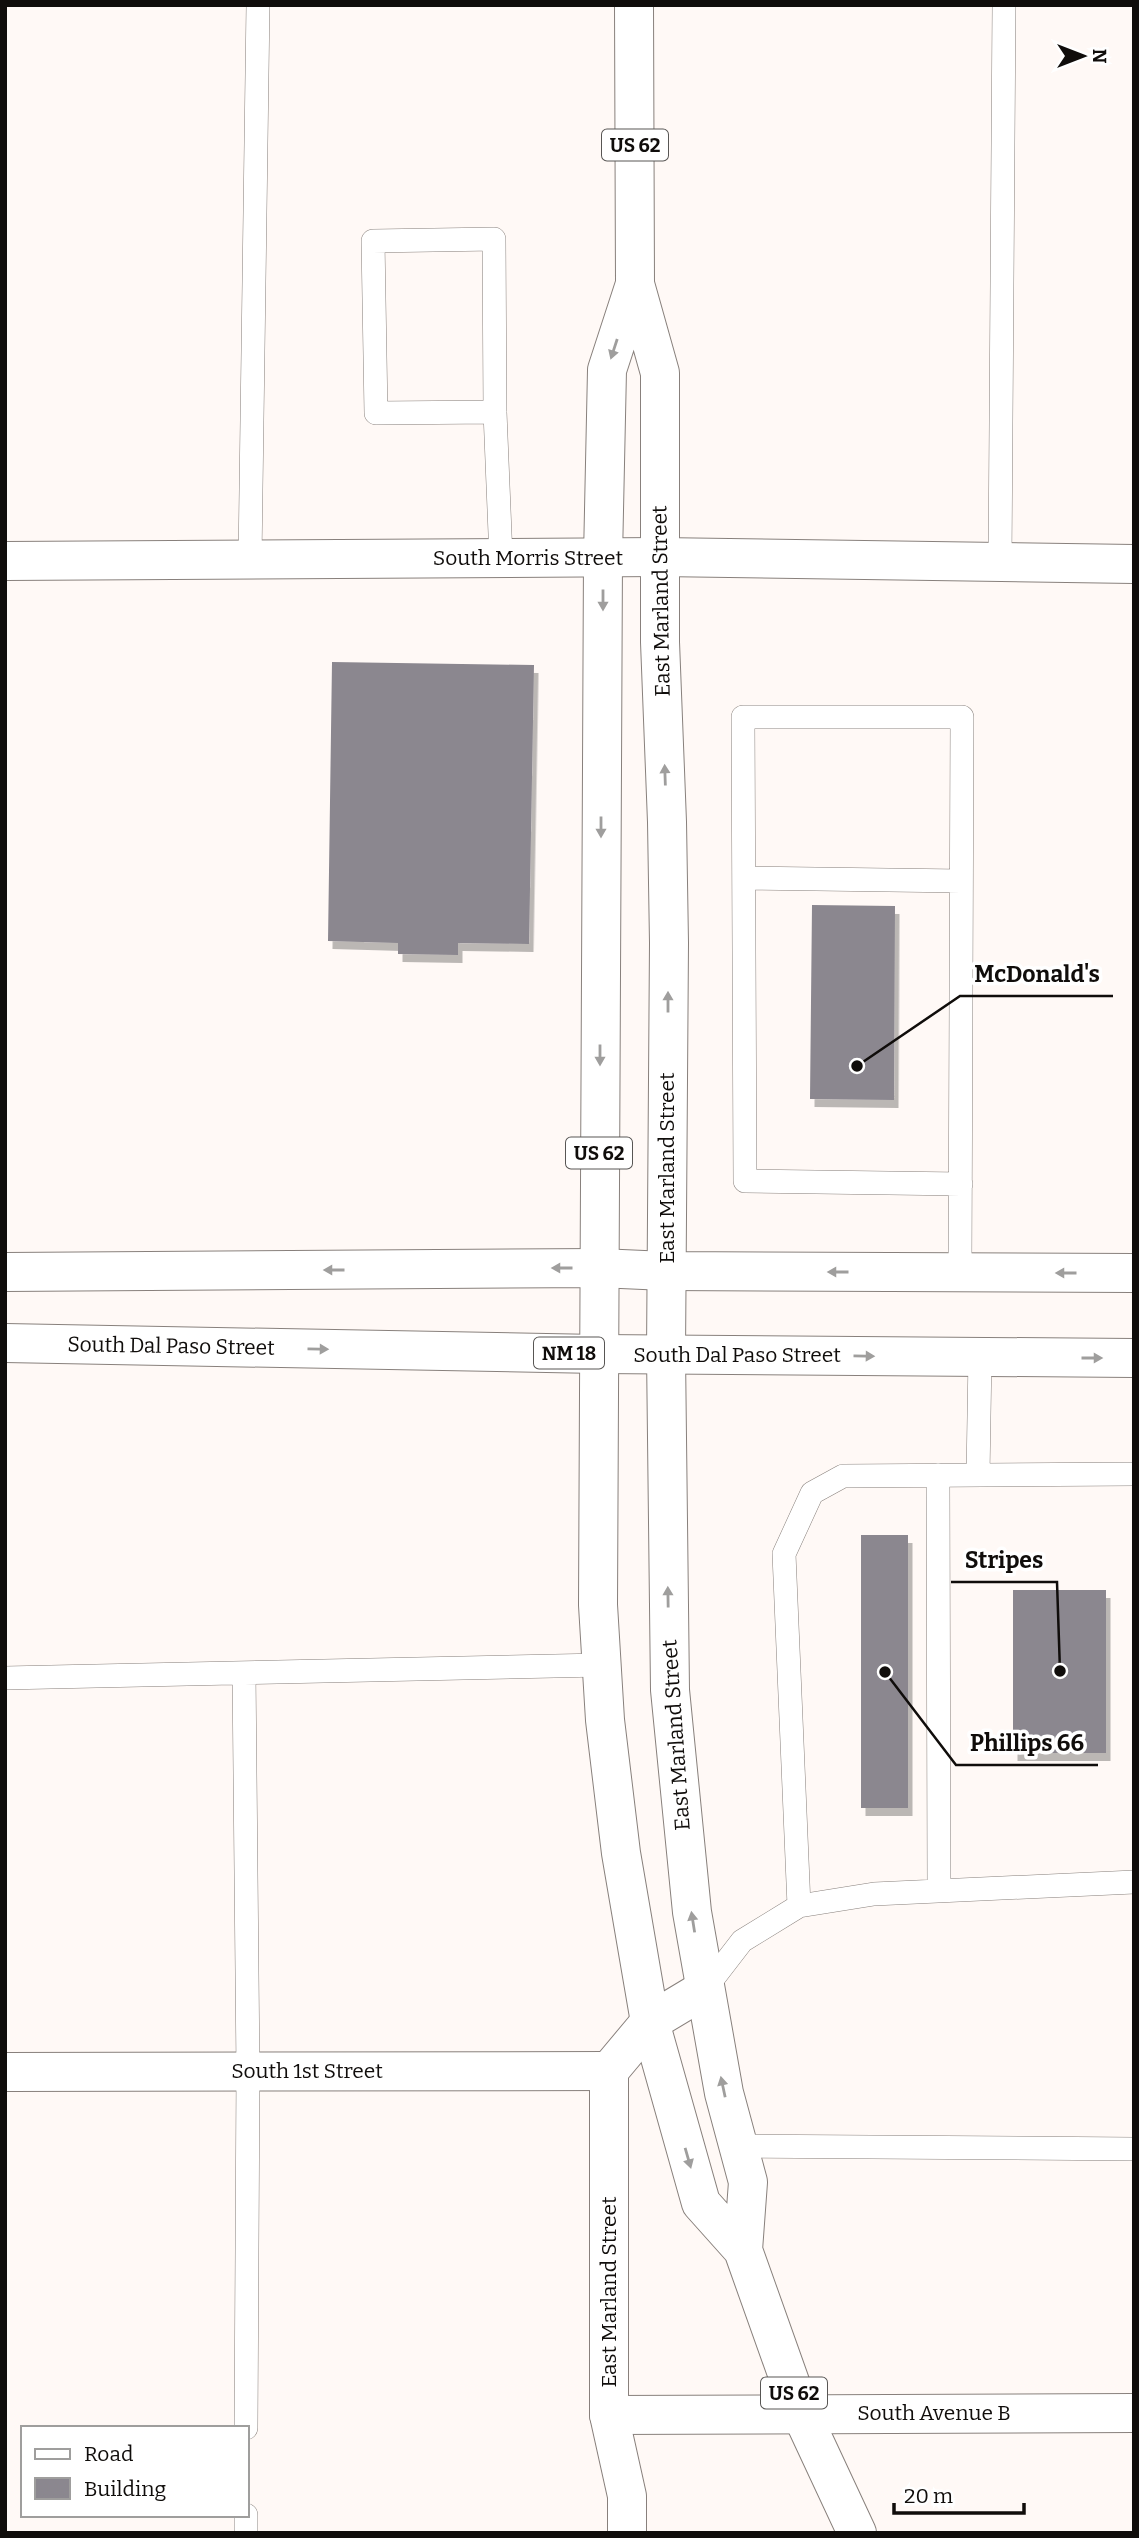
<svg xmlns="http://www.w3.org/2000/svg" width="1139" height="2538" font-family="Bitter,serif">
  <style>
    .building { fill: #8b878f; filter: url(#shadow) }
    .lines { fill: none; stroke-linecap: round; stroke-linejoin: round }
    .lane-casing { stroke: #88807c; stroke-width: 24 }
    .street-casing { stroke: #88807c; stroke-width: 40 }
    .secondary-casing { stroke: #88807c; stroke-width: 40 }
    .primary-casing { stroke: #88807c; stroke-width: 40 }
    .highway-casing { stroke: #88807c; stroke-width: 40 }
    .lane { stroke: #fff; stroke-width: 23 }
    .street { stroke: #fff; stroke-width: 38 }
    .secondary { stroke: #fff; stroke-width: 38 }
    .primary { stroke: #fff; stroke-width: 38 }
    .highway { stroke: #fff; stroke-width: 38 }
    .oneway { fill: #9f9e9d }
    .labels { text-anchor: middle; stroke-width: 7; stroke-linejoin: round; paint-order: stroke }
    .shield { fill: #fff; stroke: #585654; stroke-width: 2 }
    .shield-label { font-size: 19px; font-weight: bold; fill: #100d0b }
    .street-label { font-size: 21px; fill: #100d0b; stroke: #fff }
    .leader { fill: none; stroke: #100d0b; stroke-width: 2.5 }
    .callout-dot { fill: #100d0b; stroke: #fff; stroke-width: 2.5 }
    .callout-label { font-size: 23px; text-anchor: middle; font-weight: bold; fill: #100d0b; stroke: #fff; stroke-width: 7; stroke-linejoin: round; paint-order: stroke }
  </style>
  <defs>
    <filter id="shadow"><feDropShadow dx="4.5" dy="8" stdDeviation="0" flood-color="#0004"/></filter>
  </defs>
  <rect width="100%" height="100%" fill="#fff9f6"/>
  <!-- building -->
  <path class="building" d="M332 662 534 665 529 944 458 943V955L398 954V943L328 941Z
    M812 905 895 906 894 1100 810 1099Z
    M861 1535H908V1808H861Z
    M1013 1590H1106V1753H1013Z"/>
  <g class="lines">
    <!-- lane casing -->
    <g class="lane-casing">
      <path id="lane" d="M495 412 376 413 373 241 494 239 495 412 501 558
        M250 559 258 5
        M1000 562 1004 5
        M744 878 961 881
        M960 1272 962 717H743L745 1181 961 1184
        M938 1475 939 1891
        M978 1475 980 1357
        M244 1673 248 2071 246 2428
        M5 1678 601 1665
        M799 1906 784 1554 812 1493 843 1476 1134 1474
        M705 1989 742 1941 799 1906 874 1894 1134 1882
        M739 2146 1134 2149
        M246 2533V2515"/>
    </g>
    <!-- street casing -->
    <g class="street-casing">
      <path id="street" d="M5 561 660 557 1134 564
        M5 2072 609 2071
        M609 2415 1134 2413"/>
    </g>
    <!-- secondary casing -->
    <g class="secondary-casing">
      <path id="secondary" d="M627 2533V2496L609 2415V2071L650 2022 705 1989"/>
    </g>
    <!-- primary casing -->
    <g class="primary-casing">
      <path id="primary" d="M5 1272 599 1268 666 1271 1134 1273
        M5 1343 598 1354 1134 1358"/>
    </g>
    <!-- highway casing -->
    <g class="highway-casing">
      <path id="highway" d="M634 5 635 284 660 373V642L667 822 669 943 666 1354 670 1690 692 1912 724 2093 748 2182 743 2250 801 2413 857 2533
        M635 284 607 370 603 557 598 1605 605 1720 621 1853 650 2022 701 2203 743 2250"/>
    </g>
    <!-- lane -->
    <use href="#lane" class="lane"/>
    <!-- street -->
    <use href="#street" class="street"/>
    <!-- secondary -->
    <use href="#secondary" class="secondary"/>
    <!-- primary -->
    <use href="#primary" class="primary"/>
    <!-- highway -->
    <use href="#highway" class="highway"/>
  </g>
  <!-- one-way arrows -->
  <defs><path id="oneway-solid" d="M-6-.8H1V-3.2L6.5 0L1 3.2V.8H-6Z" transform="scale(1.75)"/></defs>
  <g class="oneway">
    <use href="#oneway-solid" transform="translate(614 349) rotate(108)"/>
    <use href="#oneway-solid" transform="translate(603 600) rotate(90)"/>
    <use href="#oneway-solid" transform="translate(665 775) rotate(-92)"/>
    <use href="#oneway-solid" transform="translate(601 827) rotate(90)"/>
    <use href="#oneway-solid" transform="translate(668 1002) rotate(-90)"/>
    <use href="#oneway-solid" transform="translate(600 1055) rotate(90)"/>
    <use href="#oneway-solid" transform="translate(562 1268) rotate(180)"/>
    <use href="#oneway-solid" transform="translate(334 1270) rotate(180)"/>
    <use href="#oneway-solid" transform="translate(838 1272) rotate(-180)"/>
    <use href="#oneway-solid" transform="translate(1066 1273) rotate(-180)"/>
    <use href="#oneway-solid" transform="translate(318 1349) rotate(1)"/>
    <use href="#oneway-solid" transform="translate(864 1356) rotate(1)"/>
    <use href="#oneway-solid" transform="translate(1092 1358)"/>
    <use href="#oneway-solid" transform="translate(668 1597) rotate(-91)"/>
    <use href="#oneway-solid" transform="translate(693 1922) rotate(-99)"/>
    <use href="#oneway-solid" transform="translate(723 2087) rotate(-102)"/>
    <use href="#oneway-solid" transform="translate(688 2158) rotate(74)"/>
  </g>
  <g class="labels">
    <!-- shield labels -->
    <g class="shield">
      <rect x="602" y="129.5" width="66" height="31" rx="5"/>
      <rect x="566" y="1137.5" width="66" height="31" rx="5"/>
      <rect x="534" y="1337.5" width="70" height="31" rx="5"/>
      <rect x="761" y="2377.5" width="66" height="31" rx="5"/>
    </g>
    <g class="shield-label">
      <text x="635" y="152">US 62</text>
      <text x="599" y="1160">US 62</text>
      <text x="569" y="1360">NM 18</text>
      <text x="794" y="2400">US 62</text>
    </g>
    <!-- street labels -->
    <g class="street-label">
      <text x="528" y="565">South Morris Street</text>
      <text transform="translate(661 601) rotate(-91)" y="7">East Marland Street</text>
      <text transform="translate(667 1168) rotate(-90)" y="7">East Marland Street</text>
      <text transform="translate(171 1346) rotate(1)" y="7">South Dal Paso Street</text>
      <text x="737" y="1362">South Dal Paso Street</text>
      <text transform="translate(676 1735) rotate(-94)" y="7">East Marland Street</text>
      <text x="307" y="2078">South 1st Street</text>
      <text transform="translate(609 2292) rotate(-90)" y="7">East Marland Street</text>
      <text x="934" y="2420">South Avenue B</text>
    </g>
  </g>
  <!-- callouts -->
  <path class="leader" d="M857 1066L960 996H1113M1060 1671L1057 1582H951M885 1672L956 1765H1098"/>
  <g class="callout-dot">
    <circle cx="857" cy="1066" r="7"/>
    <circle cx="1060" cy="1671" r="7"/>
    <circle cx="885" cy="1672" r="7"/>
  </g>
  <g class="callout-label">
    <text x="1037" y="982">McDonald's</text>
    <text x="1004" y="1568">Stripes</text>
    <text x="1027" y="1751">Phillips 66</text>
  </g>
  <!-- border -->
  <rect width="1139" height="2538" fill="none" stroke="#100d0b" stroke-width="14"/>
  <!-- legend -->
  <rect x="21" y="2426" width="228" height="91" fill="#ffffff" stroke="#9f9e9d" stroke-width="2"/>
  <rect x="35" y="2449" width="35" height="10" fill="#ffffff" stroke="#9f9e9d" stroke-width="2"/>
  <text x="84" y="2461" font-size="21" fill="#100d0b">Road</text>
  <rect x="35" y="2478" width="35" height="21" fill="#8b878f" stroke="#9f9e9d" stroke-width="2"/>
  <text x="84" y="2496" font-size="21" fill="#100d0b">Building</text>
  <!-- north arrow -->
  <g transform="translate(1083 56) rotate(90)" stroke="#ffffff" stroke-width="5" paint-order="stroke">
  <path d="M0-5L12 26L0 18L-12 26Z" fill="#100d0b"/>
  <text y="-10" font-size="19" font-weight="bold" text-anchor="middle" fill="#100d0b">N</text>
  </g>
  <!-- scale -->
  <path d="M894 2503v10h130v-10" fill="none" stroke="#100d0b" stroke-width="3.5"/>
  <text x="904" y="2503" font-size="21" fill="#100d0b" stroke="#ffffff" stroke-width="5" paint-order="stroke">20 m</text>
</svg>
